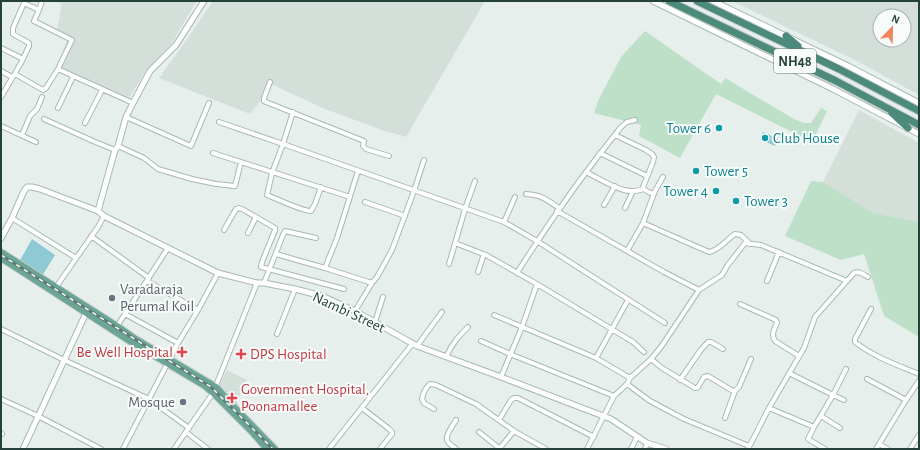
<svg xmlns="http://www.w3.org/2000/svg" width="920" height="450" font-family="'Alegreya Sans',sans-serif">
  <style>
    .built { fill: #d4dfda; fill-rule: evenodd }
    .green { fill: #bfe0c8 }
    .water { fill: #8ec9d4 }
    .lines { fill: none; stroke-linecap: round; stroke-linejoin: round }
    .minor-casing { stroke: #a8b8b2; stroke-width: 6 }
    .tertiary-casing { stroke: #a8b8b2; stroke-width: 7 }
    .primary-casing { stroke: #c2cac8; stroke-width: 8 }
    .trunk-casing { stroke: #c2cac8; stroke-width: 9 }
    .minor { stroke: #fff; stroke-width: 4 }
    .tertiary { stroke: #fff; stroke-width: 5 }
    .primary { stroke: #6aa596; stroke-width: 6 }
    .trunk { stroke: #4c8a7c; stroke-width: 7 }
    .rail-casing { stroke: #5f7d75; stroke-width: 3 }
    .rail { stroke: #f7fbf9; stroke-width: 1.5; stroke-dasharray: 4.5; stroke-linecap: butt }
    .culture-dot { fill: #0f9aa8; stroke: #f7fbf9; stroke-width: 1.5 }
    .worship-dot { fill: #6b7280; stroke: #f7fbf9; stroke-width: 1.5 }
    .health-dot { fill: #e0444e; stroke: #f7fbf9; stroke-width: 1.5 }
    .labels { text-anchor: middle; stroke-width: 4; stroke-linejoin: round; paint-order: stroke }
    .shield { fill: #f7fbf9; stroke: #637a73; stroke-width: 1 }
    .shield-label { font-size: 14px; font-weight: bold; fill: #24423a }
    .culture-label { font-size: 15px; fill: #0d838f; stroke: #f7fbf9; text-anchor: start }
    .worship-label { font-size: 15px; fill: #5b616d; stroke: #f7fbf9; text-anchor: start }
    .street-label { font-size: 15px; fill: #24423a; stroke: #f7fbf9 }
    .health-label { font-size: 15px; fill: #be3a42; stroke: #f7fbf9; text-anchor: start }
  </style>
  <rect width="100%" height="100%" fill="#e6efeb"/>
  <!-- built -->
  <path class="built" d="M54 1H197L171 44 145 72 129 98 57 66 67 40 56 35 62 4Z
    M213 1H485L406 137 382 130 325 109 273 85 250 114 159 78 185 42Z
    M732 1H919V95L857 61ZM880 16H904V40H880Z
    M859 110 919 143V222L874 213 823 182Z
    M227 370 247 380 234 408 217 389Z"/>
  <!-- green -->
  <path class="green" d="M645 31 721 84 725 78 794 119 804 123H811L821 108 827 111 813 140 810 141 716 94 680 158 639 136 641 125 594 113 598 101 621 57Z
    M811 181 823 182 874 213 919 222V337L884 316 864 254 841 260 785 236Z"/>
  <!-- water -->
  <path class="water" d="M763 132 778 139 775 146 760 139Z
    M32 239 55 255 42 276 19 262Z"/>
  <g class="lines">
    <!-- minor casing -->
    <g class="minor-casing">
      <path id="minor" d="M39 10 42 1
        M1 48 23 59
        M1 71 12 77
        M15 74 43 90 46 88 58 69
        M270 82 264 98V101L266 102 364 141 363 146 366 149 389 156
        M1 97 21 63 29 46V43L13 34V28L24 3 39 10 34 21 72 40 58 69 133 103
        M58 108 73 77
        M293 112 283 144 272 173 267 195C277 199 302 211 311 211L315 204 321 187
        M126 117 191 146 209 103
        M44 119 93 141 115 150
        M219 122 283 144 504 222 537 241 665 323
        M85 123 102 90
        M1 126 36 142
        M22 135 30 116 37 109 42 97
        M615 135 646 150 652 154 654 157 653 162 643 187C645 192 649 192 654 194
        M118 146 144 158 158 169 192 179 216 184 235 186 241 162
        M213 153 350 197
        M600 153 647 176
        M586 172C598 178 612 187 624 190 631 192 638 191 644 189
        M526 194C542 195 547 200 559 208
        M365 202 405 216
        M604 205 615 186
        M625 208 633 191
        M557 211 664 272 699 290
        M12 218 76 258
        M504 222 515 197
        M643 223 709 252C720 250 727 239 735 234L741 235 750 244
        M224 230 236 209 239 208 242 209 275 228V230L262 262 261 267 344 289
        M248 233 256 217
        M91 236 149 278
        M455 243 486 255 537 284 633 342 644 352
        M627 251 643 223 655 191 663 177
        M276 254 325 268 372 283
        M449 264 465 209 475 181
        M325 268 337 238 358 171
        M478 272 484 254
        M517 273C549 222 583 174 621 127L627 122 635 120
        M147 281 198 310
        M767 281 779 252
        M264 283 283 235 285 231 316 238
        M56 287 98 227 104 216
        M740 304 776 320 777 323C774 329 771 335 775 341L799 356
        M871 309 855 339V342C874 357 897 365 919 374
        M355 311 372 283 377 277 392 250 414 191 424 160
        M125 314 178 343
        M494 315 596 358 630 378
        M375 322 383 297
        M117 326 125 314 168 248
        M1 329 64 360 149 399 189 428
        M277 334 295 289
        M481 341 510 354 614 396
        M417 346 442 312
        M446 357C452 344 458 337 468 327
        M596 358 628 300
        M651 359 662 368 695 388H697L698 387 704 377 708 376 733 391H735L739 387 751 359
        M789 373 833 395 814 427
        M501 377 522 327 537 284
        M867 379 906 400 876 449
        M680 380 700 351 708 342H711L723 349
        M627 384 650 401 684 419 749 446
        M1 399 38 416 101 449
        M844 400 833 395 846 369
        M906 400 919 381
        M362 408 388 428 392 432V434L380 449
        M769 408 814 427 808 439 825 449
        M434 409 424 403 422 399C423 394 425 388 430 384L436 385 476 404 514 431 546 449
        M821 416 840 428
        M725 418 735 391
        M456 420C454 424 445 435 447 440 448 444 454 447 456 449
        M499 420 511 400 514 398H518L594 437
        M186 432 208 449
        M479 432 499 448
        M1 433 2 434
        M879 444 888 449
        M123 449 178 343 198 310 218 273
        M174 449 213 393 257 283
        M329 449 413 343
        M499 449 514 431
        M587 449 614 396 627 384 630 378 651 359 661 347 699 290 722 275 727 266 745 243 761 245 847 281
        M631 449 637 437
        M645 449 647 443
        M748 449 769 408 804 348 815 317 854 273C860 271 863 274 868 277
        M910 449 919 435"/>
    </g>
    <!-- tertiary casing -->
    <g class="tertiary-casing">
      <path id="tertiary" d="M653 1 833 89 919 134
        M713 1 850 67 919 103
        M98 211 115 150 118 146 126 117 133 103 150 71 176 45 204 1
        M1 238 12 218 24 191 27 187H32L40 189 98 211 104 216 218 273 257 283H264L295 289 322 296 355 311 417 346 501 377 611 419 647 443 666 449
        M23 449 87 311"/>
    </g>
    <!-- primary casing -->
    <g class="primary-casing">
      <path id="primary" d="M1 252 117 326 134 338 216 387 238 411 275 449
        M1 258 128 340 205 386 213 393 253 433 267 449"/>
    </g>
    <!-- trunk casing -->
    <g class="trunk-casing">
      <path id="trunk" d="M669 1 836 81 919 125
        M697 1 839 69 919 111
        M786 36 798 46
        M892 113 908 128"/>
    </g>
    <!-- minor -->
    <use href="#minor" class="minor"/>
    <!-- tertiary -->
    <use href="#tertiary" class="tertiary"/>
    <!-- primary -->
    <use href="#primary" class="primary"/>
    <!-- trunk -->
    <use href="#trunk" class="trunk"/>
    <!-- rail casing -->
    <g class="rail-casing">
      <path id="rail" d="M1 255 211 387 273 449"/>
    </g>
    <!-- rail -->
    <use href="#rail" class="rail"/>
  </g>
  <!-- markers -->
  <g class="culture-dot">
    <circle cx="719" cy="128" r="4"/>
    <circle cx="765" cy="138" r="4"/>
    <circle cx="696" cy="171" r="4"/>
    <circle cx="716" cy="191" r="4"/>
    <circle cx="736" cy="201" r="4"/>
  </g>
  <g class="worship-dot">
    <circle cx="112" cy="298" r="4"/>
    <circle cx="183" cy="402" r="4"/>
  </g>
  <g class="health-dot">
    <path d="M180 346h4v4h4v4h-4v4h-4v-4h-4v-4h4z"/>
    <path d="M239 348h4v4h4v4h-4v4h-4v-4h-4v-4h4z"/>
    <path d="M230 392h4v4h4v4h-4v4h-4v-4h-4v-4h4z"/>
  </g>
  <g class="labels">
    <!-- shield labels -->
    <rect class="shield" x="774" y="49" width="42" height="24" rx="3"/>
    <g class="shield-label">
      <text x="795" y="66">NH48</text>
    </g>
    <!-- culture labels -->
    <g class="culture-label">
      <text x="711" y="133" text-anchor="end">Tower 6</text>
      <text x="773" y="143">Club House</text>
      <text x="704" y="176">Tower 5</text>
      <text x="708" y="196" text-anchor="end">Tower 4</text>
      <text x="744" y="206">Tower 3</text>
    </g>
    <!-- worship labels -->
    <g class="worship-label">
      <text x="120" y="294">Varadaraja<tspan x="120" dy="17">Perumal Koil</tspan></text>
      <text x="175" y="407" text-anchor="end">Mosque</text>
    </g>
    <!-- street labels -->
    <g class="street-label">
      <text transform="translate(349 312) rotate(25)" y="5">Nambi Street</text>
    </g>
    <!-- health labels -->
    <g class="health-label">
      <text x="173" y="357" text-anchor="end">Be Well Hospital</text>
      <text x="250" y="359">DPS Hospital</text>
      <text x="241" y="394">Government Hospital,<tspan x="241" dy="17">Poonamallee</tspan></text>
    </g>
  </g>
  <!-- border -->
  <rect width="920" height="450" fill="none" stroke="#24423a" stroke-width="4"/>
  <!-- north arrow -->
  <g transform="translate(892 28) rotate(23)"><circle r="19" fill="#f7fbf9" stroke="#a3b1ad"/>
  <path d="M0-3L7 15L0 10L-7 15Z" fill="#f4845f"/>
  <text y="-6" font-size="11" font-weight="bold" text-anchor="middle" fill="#24423a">N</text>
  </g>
</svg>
